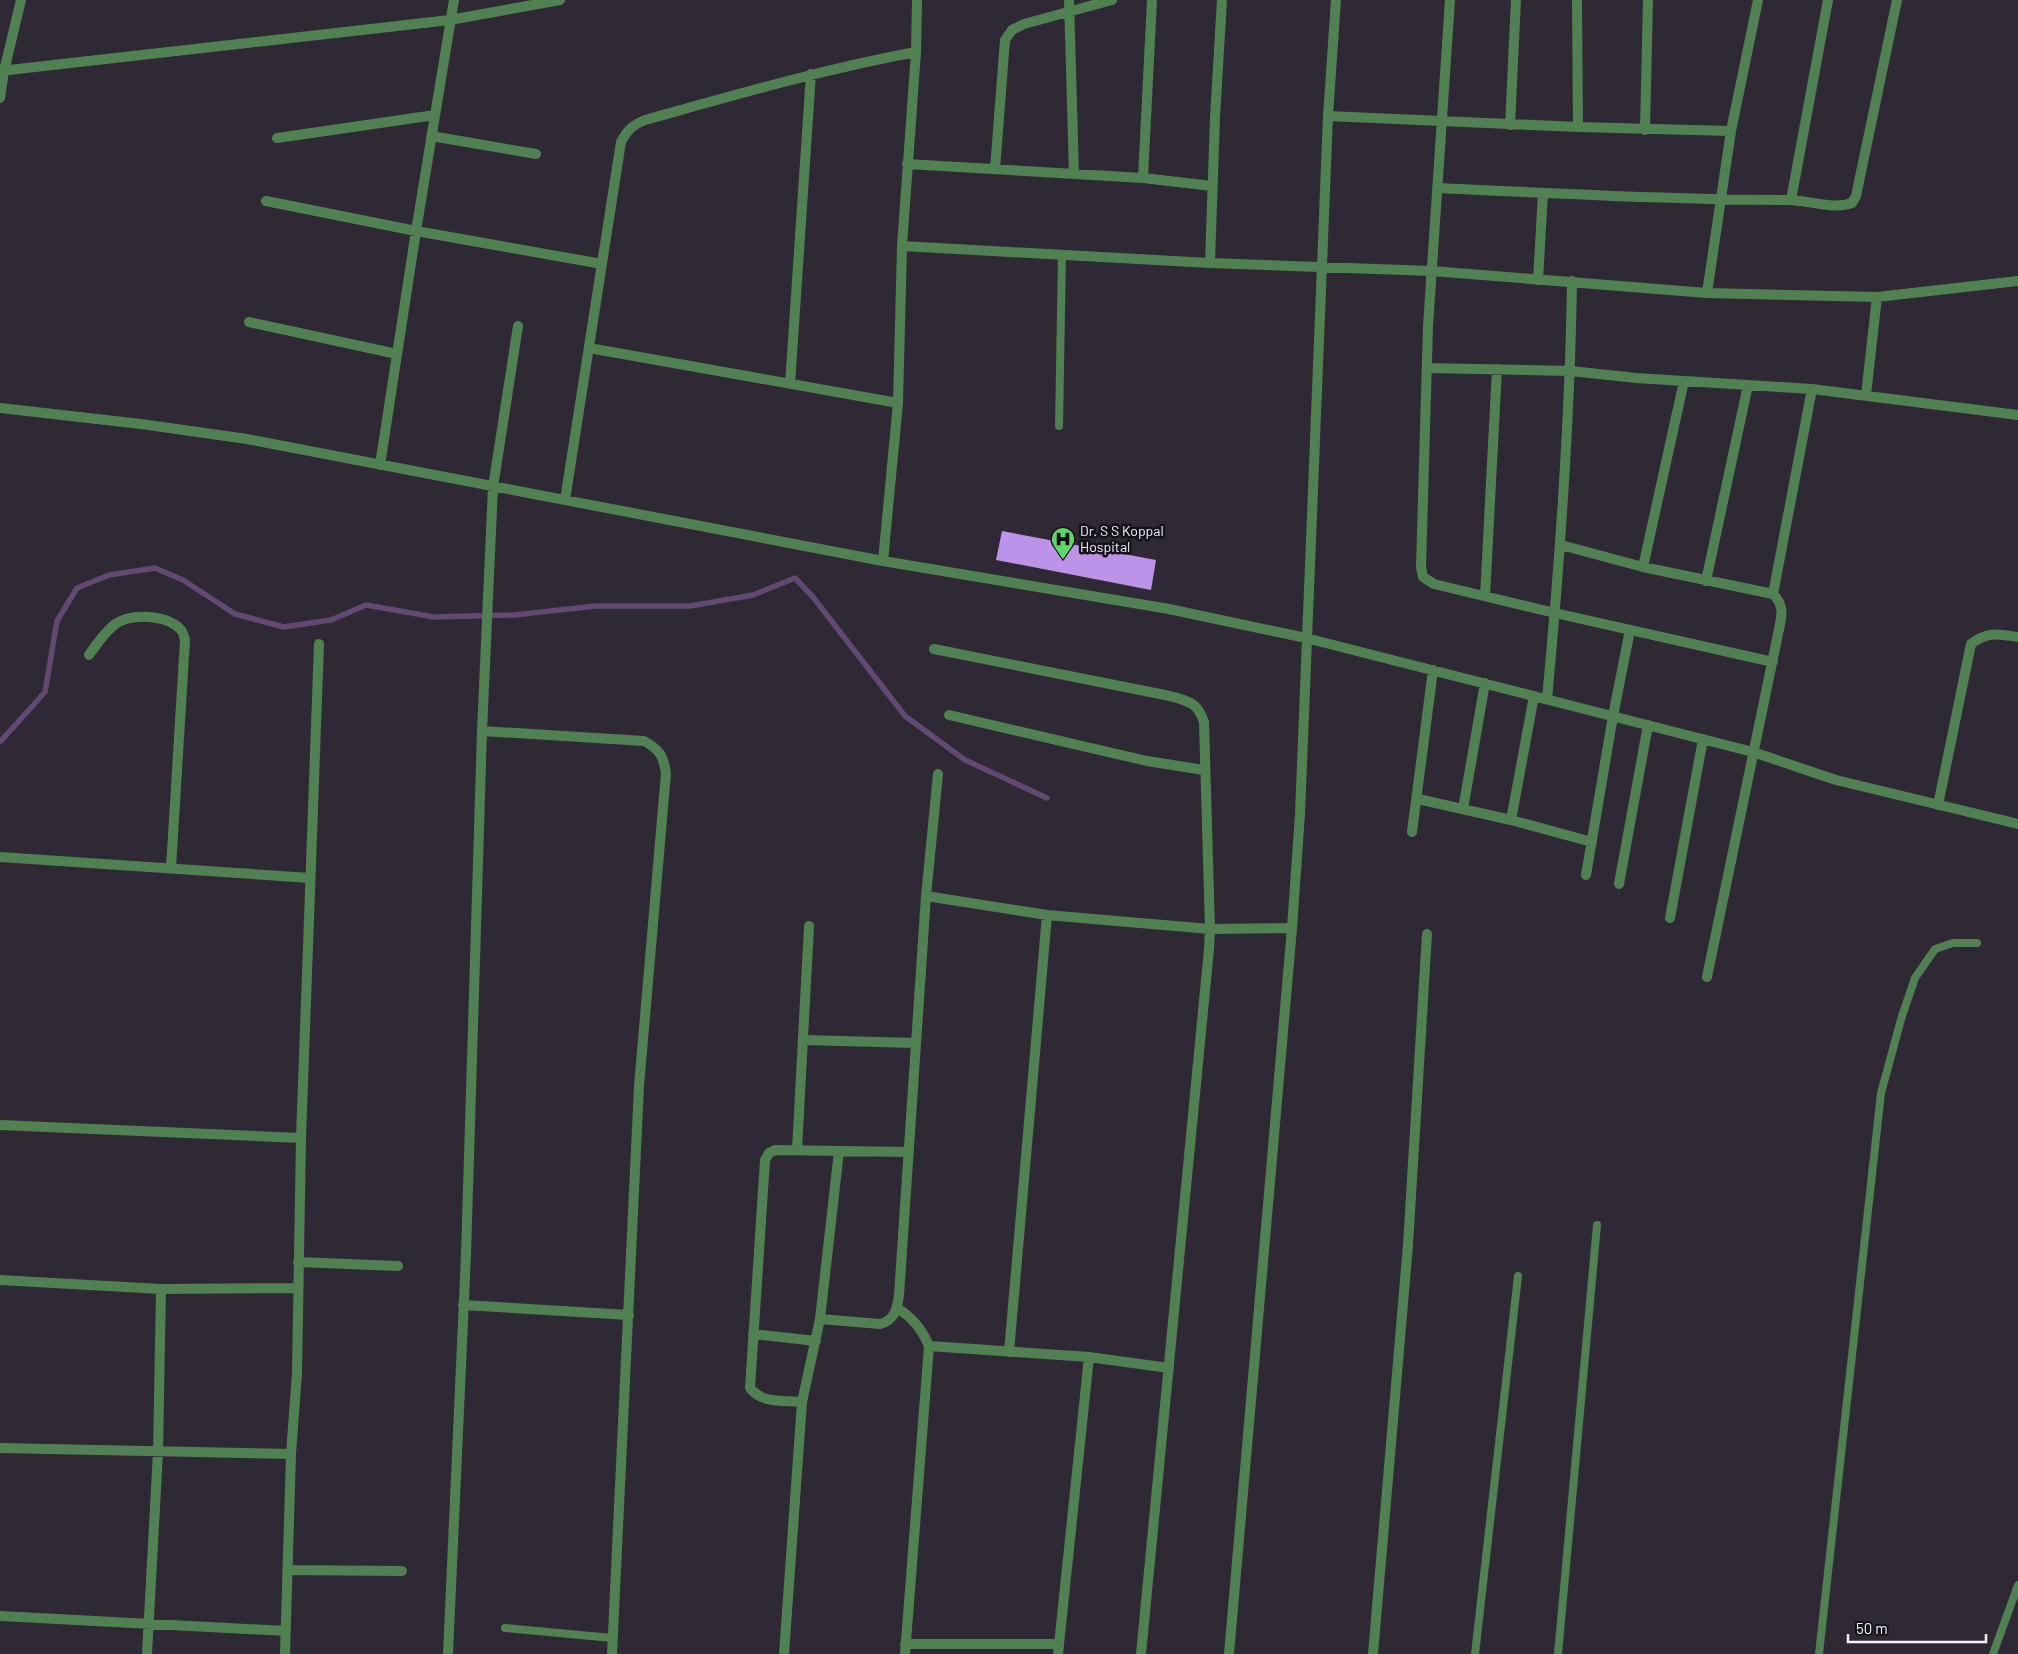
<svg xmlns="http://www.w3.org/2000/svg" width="2018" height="1654" font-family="Barlow,sans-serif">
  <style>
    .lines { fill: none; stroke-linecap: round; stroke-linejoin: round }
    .stream { stroke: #614973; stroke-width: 5.5 }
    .building { fill: #bd93e9 }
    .service { stroke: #518053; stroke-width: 8 }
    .minor { stroke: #518053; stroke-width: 10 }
    .tertiary { stroke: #518053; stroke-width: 10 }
    .labels { text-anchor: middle; stroke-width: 5; stroke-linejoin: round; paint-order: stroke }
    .poi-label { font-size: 14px; fill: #f6f2fa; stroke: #151318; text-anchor: start }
  </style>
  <rect width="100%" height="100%" fill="#2e2935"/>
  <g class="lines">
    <!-- stream -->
    <path class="stream" d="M0 742 45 692 57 621 77 588 109 575 155 568 183 580 235 614 284 627 331 620 366 605 434 617 514 615 596 606H690L753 595 795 578 813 597 905 716 965 760 1047 798"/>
  </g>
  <!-- building -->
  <path class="building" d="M1002 531 1156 560 1151 590 996 560Z"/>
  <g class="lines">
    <!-- service -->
    <path class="service" d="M1059 426 1062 254
      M505 1628 612 1638
      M1475 1654 1518 1276
      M1558 1654 1597 1225
      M1819 1654 1881 1093 1902 1016 1915 978 1935 949 1953 943H1977
      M1993 1654 2018 1585"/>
    <!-- minor -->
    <path class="minor" d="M1069 0 1074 174
      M1450 0 1428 326 1421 567 1423 577 1434 584 1555 613 1773 662
      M1577 0 1578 127
      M1328 116 1578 127 1731 131
      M1510 125 1516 0
      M1645 130 1648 0
      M431 136 536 154
      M277 138 435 115
      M907 164 1143 178 1212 186
      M995 169 1005 40 1012 30 1024 24 1112 0
      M1143 178 1152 0
      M1437 188C1554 193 1671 200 1788 200 1808 200 1832 210 1852 203L1856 196 1897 0
      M1791 200 1828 0
      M266 201 416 231 602 264
      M902 246 1210 263 1432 271 1707 293 1877 297 2018 281
      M1210 263 1215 117 1222 0
      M1538 280 1543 193
      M1707 293 1731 131 1758 0
      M249 322 397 354
      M589 348 898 403
      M1427 368 1571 371 1636 378 1812 389 2018 415
      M790 384 811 74
      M1866 395 1877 297
      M0 408 141 424 247 439 883 561 1169 609 1306 638 1753 752 1836 780 2018 824
      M380 465 416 231 454 0
      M565 500 621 142C627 130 633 125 645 120 735 95 824 69 916 52
      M1561 545 1643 567 1773 594C1786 607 1781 618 1778 634L1707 977
      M883 561 898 403 902 246 916 52 917 0
      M1643 567 1684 381
      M1706 581 1748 385
      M1773 594 1812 389
      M1485 596 1497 369
      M934 649 1170 696C1190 702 1197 702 1204 722L1210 929 1209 949 1141 1654
      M89 655C96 645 104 633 114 625 130 613 167 614 181 630 183 632 184 637 185 640L171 868
      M1547 699C1560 560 1570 421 1572 281
      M949 715 1147 761 1204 770
      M482 731 644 741C660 750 663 755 666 773L639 1086 612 1654
      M1418 799 1511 820 1592 842
      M1938 805 1971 644C1988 631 1997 634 2018 637
      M1463 809 1485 683
      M1511 820 1534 696
      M1412 832 1433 670
      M0 857 310 878
      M1586 875 1613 716 1630 630
      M1619 884 1648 725
      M926 896 1047 915 1210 929 1292 928
      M1670 918 1703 739
      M803 1040 916 1043
      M0 1125 301 1138
      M797 1150 809 926
      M298 1262 398 1266
      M0 1280 161 1289 297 1288
      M463 1305 629 1315
      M897 1308C912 1317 922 1329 929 1346L905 1654
      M820 1319 880 1324C895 1320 897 1309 899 1295L926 896 938 774
      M753 1334 816 1341
      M929 1346 1089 1357 1169 1368
      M1009 1352 1047 915
      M802 1402C784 1400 762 1404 750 1388L765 1160 769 1153 775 1150 909 1152
      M0 1448 291 1454
      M288 1570 402 1571
      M0 1616 286 1631
      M905 1644H1059
      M147 1654 158 1452 161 1289
      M285 1654 291 1454 297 1373 301 1138 319 644
      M448 1654 466 1255 482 731 493 487 518 326
      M784 1654 802 1402 820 1319 839 1151
      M1058 1654 1089 1357
      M1229 1654 1292 928 1300 814 1328 116 1336 0
      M1373 1654 1408 1245 1427 934"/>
    <!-- tertiary -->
    <path class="tertiary" d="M0 71 450 20 560 0
      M0 98 4 71 21 0"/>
  </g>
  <!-- icons -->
  <defs>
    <g id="hospital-pin" transform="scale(1.25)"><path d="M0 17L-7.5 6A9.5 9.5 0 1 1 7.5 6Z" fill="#60d56b" stroke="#151318"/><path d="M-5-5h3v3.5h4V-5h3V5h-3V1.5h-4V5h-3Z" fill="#111"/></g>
  </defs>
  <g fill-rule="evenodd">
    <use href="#hospital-pin" x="1063" y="539"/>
  </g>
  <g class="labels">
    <!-- poi labels -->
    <g class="poi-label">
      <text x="1080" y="536">Dr. S S Koppal<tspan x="1080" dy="16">Hospital</tspan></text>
    </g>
  </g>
  <!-- scale -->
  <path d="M1848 1634v8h138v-8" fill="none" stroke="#f6f2fa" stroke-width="2.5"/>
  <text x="1856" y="1634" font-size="15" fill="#f6f2fa" stroke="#151318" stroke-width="4" paint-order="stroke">50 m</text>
</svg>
